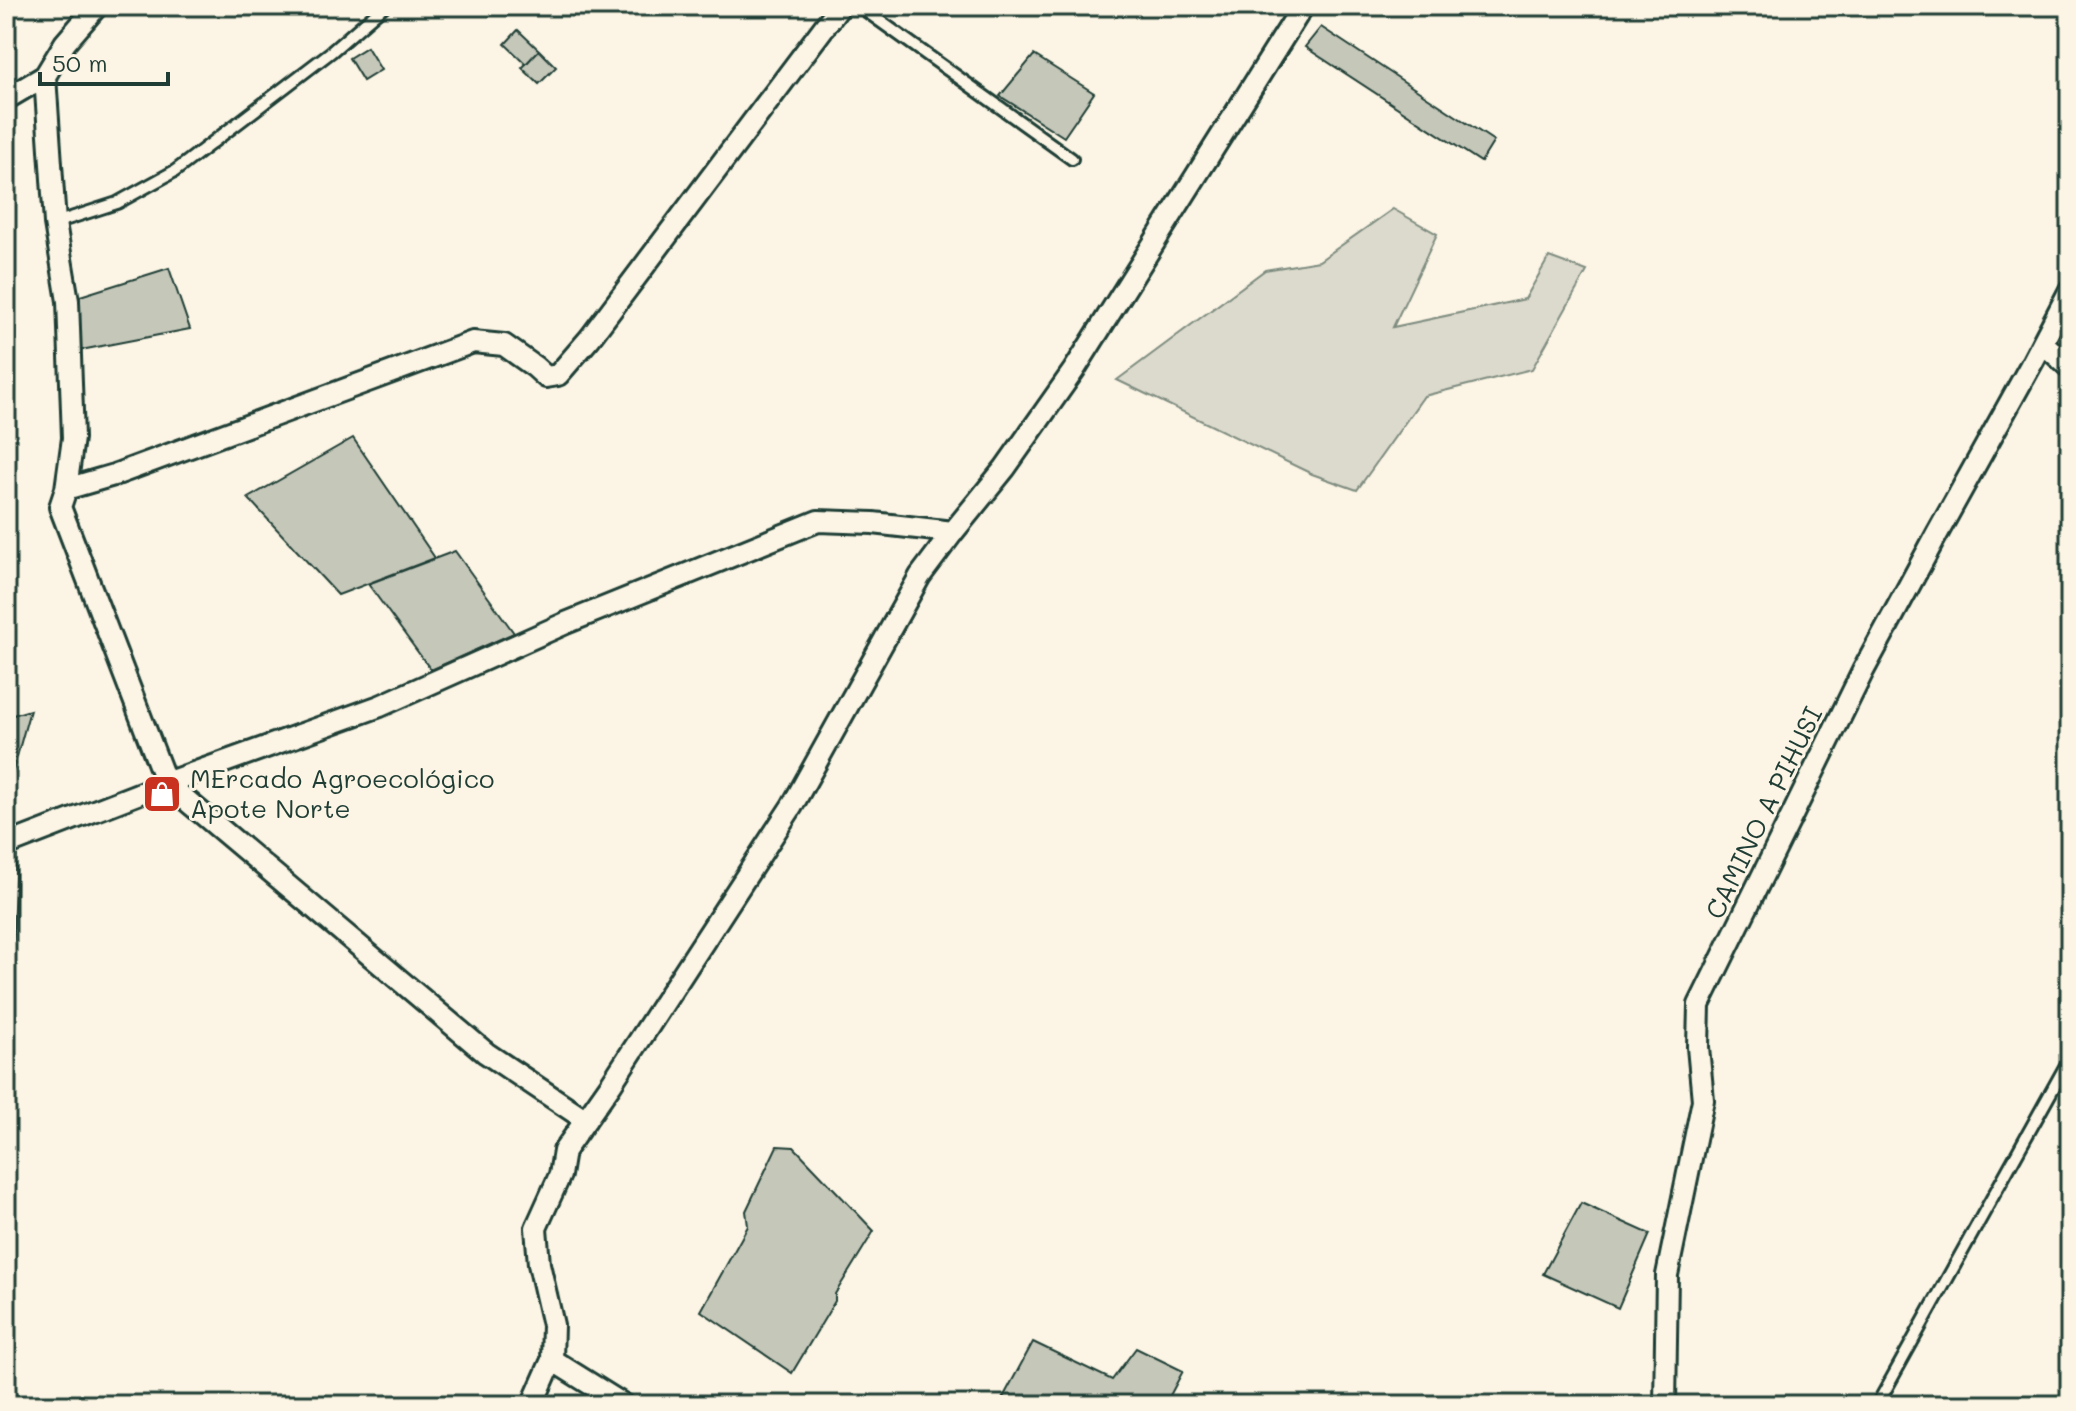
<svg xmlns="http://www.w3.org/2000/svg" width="2076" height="1411" font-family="Mali,sans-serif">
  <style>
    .green { fill: #dcdacc; stroke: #7e8c80; stroke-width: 2 }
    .building { fill: #c5c7b9; stroke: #1f3d34; stroke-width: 2 }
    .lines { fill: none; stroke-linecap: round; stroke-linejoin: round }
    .service-casing { stroke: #1f3d34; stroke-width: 16 }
    .minor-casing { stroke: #1f3d34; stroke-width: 26 }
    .service { stroke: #fcf5e5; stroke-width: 10 }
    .minor { stroke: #fcf5e5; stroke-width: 20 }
    .labels { text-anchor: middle; stroke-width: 6; stroke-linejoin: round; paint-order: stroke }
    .poi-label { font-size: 26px; fill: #1f3d34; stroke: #fcf5e5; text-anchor: start }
    .street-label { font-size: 26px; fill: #1f3d34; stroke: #fcf5e5 }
  </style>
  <rect width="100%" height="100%" fill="#fcf5e5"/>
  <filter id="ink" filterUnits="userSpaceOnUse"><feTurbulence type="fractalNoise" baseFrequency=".0125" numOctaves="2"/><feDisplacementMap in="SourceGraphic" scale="16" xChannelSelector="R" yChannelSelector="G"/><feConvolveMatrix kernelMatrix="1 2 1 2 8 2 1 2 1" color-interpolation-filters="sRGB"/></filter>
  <g filter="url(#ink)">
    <!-- green -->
    <path class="green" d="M1393 209 1437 234 1393 327 1525 299 1549 257 1587 271 1532 369 1424 396 1357 490 1312 474 1117 380 1265 270 1319 261Z"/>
    <!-- building -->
    <path class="building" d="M1321 27 1494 141 1481 162 1305 47Z
      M518 30 539 50 526 64 505 44Z
      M367 47 381 70 363 81 349 58Z
      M539 50 556 67 539 84 522 68Z
      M1034 55 1094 93 1064 137 1000 96Z
      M169 268 190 329 76 351 80 296Z
      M353 438 435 558 338 595 248 498Z
      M455 551 514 633 431 670 368 584Z
      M30 710 6 796V717Z
      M777 1146 794 1147 874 1231 835 1294V1301L792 1373 701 1311 748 1226 746 1211Z
      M1581 1203 1650 1234 1618 1308 1543 1274Z
      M1033 1342 1112 1380 1136 1348 1183 1371 1165 1405H999Z"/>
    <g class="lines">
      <!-- service casing -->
      <g class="service-casing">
        <path id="service" d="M859 6 1072 159
          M55 223 117 203 175 171 331 52 384 6
          M6 967 10 844
          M1877 1405 2070 1058"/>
      </g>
      <!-- minor casing -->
      <g class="minor-casing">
        <path id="minor" d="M45 76 55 223 68 301 73 438 66 489 60 507 166 783 486 1053 586 1120
          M6 99 45 76 65 43 97 6
          M2043 343 2070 368
          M66 489 114 475 473 342 504 345 535 367 546 377 558 375 590 338 840 6
          M6 845 166 783 380 706 566 623 818 521 873 523 953 532
          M552 1360 624 1405
          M532 1405 552 1360 553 1325 539 1264 536 1228 560 1175 564 1151 611 1084 792 806 920 576 953 532 1005 468 1074 370 1303 6
          M1665 1405 1667 1275 1703 1100 1698 1047 1699 1005 1863 671 1937 534 2033 361 2070 290"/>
      </g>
      <!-- service -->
      <use href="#service" class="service"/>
      <!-- minor -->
      <use href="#minor" class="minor"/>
    </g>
  </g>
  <!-- icons -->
  <defs>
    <g id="shop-square" transform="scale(2)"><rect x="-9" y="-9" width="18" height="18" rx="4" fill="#c8321e" stroke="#fcf5e5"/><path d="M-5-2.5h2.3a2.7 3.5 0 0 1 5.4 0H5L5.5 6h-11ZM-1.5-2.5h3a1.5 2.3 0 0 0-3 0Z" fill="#fff"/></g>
  </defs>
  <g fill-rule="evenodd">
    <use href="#shop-square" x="162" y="794"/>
  </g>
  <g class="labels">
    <!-- poi labels -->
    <g class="poi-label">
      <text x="190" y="788">MErcado Agroecológico<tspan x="190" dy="30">Apote Norte</tspan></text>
    </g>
    <!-- street labels -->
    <g class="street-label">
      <text transform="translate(1764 813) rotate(-64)" y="9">CAMINO A PIHUSI</text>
    </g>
  </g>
  <!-- margin -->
  <rect width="2076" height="1411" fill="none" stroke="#fcf5e5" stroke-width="32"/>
  <rect x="16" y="16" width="2044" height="1379" fill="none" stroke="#1f3d34" stroke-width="3" filter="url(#ink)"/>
  <!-- scale -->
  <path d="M40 72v12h128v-12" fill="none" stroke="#1f3d34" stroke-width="4"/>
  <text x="52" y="72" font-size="24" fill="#1f3d34" stroke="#fcf5e5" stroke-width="6" paint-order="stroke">50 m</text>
</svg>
